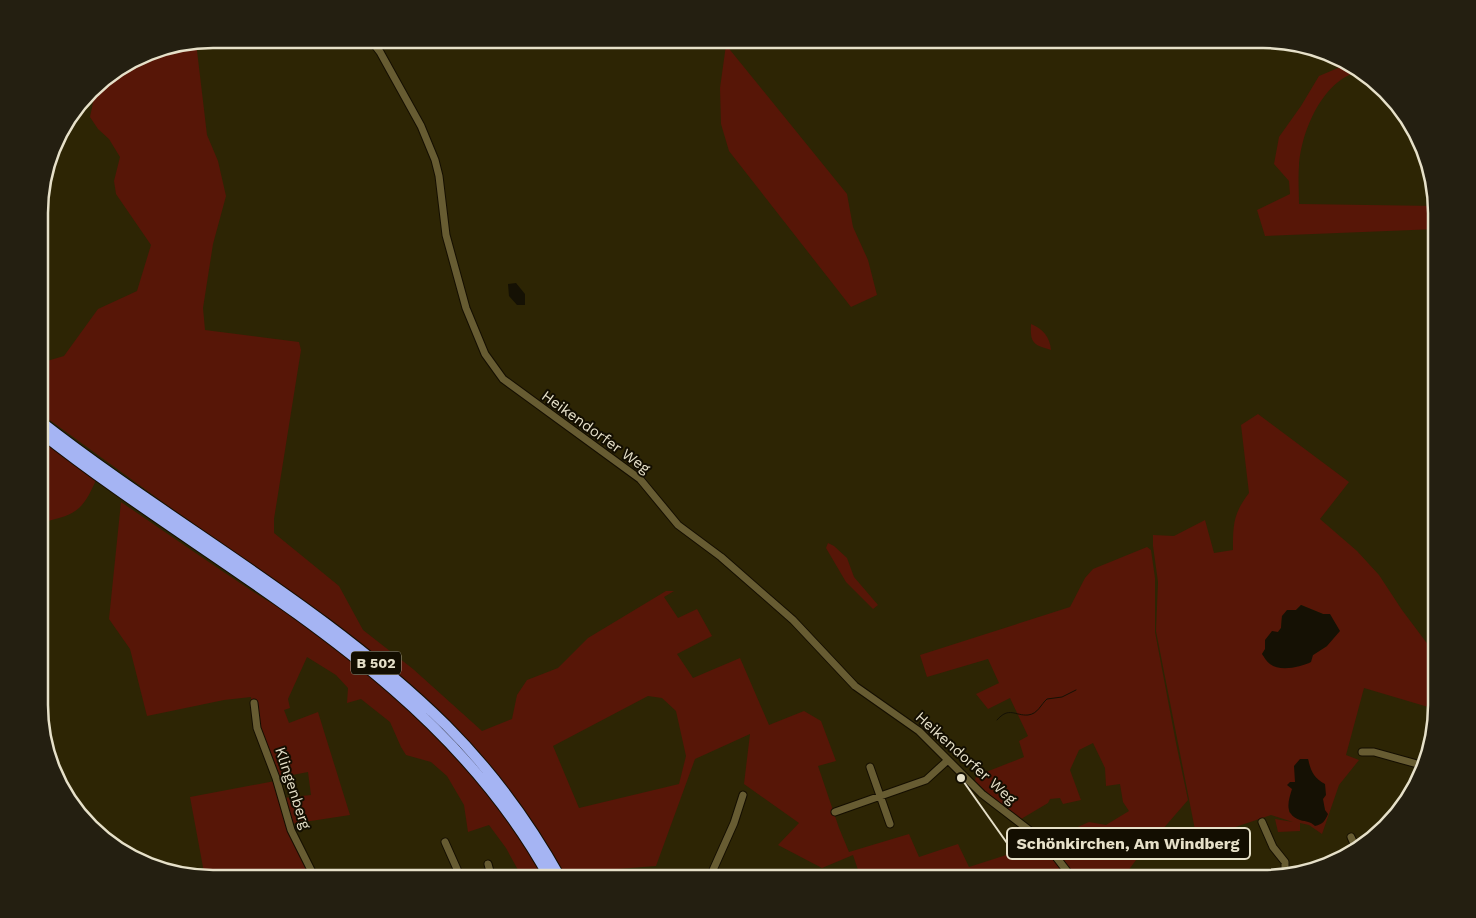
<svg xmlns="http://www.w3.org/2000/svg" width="1476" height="918" font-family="'Work Sans',sans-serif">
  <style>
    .green { fill: #571607; fill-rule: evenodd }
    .water { fill: #151104 }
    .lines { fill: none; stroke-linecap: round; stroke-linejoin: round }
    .stream { stroke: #151104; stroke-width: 1 }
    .minor-casing { stroke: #140e00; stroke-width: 9 }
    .highway-casing { stroke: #140e00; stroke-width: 12 }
    .minor { stroke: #675c32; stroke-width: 7 }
    .highway { stroke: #a5b4f3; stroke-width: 10 }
    .labels { text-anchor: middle; stroke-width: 4; stroke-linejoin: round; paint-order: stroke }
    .shield { fill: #130e01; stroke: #a7a18d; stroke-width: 1 }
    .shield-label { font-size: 14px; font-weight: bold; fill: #e6e0c9 }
    .street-label { font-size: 15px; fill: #e6e0c9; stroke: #130e01 }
    .rim { fill: none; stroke: #e6e0c9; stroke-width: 2.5 }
    .leader { fill: none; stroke: #e6e0c9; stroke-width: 2 }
    .callout-dot { fill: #e6e0c9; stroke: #130e01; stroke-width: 2 }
    .callout { fill: #130e01; stroke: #e6e0c9; stroke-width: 2 }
    .callout-label { font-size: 16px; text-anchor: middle; font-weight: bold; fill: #e6e0c9 }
  </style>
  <rect width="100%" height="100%" fill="#2d2504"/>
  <!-- green -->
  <path class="green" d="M196 42 207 135 218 161 226 196 213 244 203 308 205 330 299 342 301 350 274 519V533L339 586 363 630 413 669 482 731 512 719 517 695 527 680 558 668 588 638 666 591H674L664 597 678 618 697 609 712 636 677 654 693 678 740 658 769 725 804 711 821 721 836 761 818 766 839 828 849 852 909 834 919 857 958 844 969 867 1040 844 1051 856 1068 879H861L853 855 822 868 778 845 799 823 744 784 750 734 695 759 656 866 618 869V874L602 875V879H567L530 818 481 757 257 568 171 508 40 413V363L64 356 98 309 137 291 151 245 116 194 114 181 120 157 109 139 98 129 90 117 97 83 146 52ZM648 696 662 698 676 711 686 756 679 784 579 808 553 746Z
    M726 45 847 194 853 227 868 260 877 295 851 307 729 151 721 124 720 88Z
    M1350 63 1363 71C1324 76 1301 131 1299 166 1298 178 1299 192 1299 204L1437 206V229L1265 236 1257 210 1290 194 1289 181 1274 164 1279 137 1301 106 1319 76Z
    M1031 324C1043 329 1050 337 1051 350 1033 345 1030 343 1031 324Z
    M1258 414 1349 482 1320 519 1357 551 1379 575 1402 610 1435 654 1437 658V707L1435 709 1364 688 1346 755 1359 760 1339 785 1322 834 1309 825 1300 823V831L1278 832 1275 819 1293 822 1271 815 1197 840 1156 631 1158 582 1153 546V535L1174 536 1205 520 1214 553 1233 550C1233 525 1233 514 1249 493L1241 425ZM1301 605 1323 614 1327 646 1313 655 1262 654 1281 628 1282 616 1296 610ZM1308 759 1310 771 1316 779 1325 810 1310 821 1301 820 1289 812C1290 790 1297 778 1308 759Z
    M40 434 96 480C81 514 75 514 40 523Z
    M121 502C165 532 208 562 252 591 275 606 298 618 320 633 350 655 380 680 408 705 465 758 507 813 547 879H523L506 848 489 825 468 832 464 805 447 776 431 762 406 755 401 747 390 722 361 699 347 703 348 688 336 675 307 657 288 699 290 708 284 710 289 723 318 712 350 815 291 824 283 798 311 795 308 772 282 777 275 781 288 827 310 871 312 879 205 878 190 797 275 781 253 724 251 697 224 700 147 716 130 649 109 619Z
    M828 543 834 546 847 558 854 577 878 605 873 609 846 582 826 548Z
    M1147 547 1151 550 1155 578V632L1176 743 1188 800 1136 860 1122 879H1078L1051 846 1071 830 1089 822 1106 825 1129 811 1123 802 1120 784 1106 786 1105 768 1093 743 1079 750 1070 770 1081 800 1063 804 1060 798 1050 799 1048 803 1021 819 995 800 975 781 976 776 1024 757 1019 741 1028 736 1010 698 988 709 976 694 999 683 988 659 927 677 920 655 1070 607 1085 578 1093 569Z"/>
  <!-- water -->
  <path class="water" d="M516 283 525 294V305H517L509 296 508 284Z
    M1301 605 1323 614H1330L1340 631 1327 646 1313 655 1311 662C1301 667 1280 672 1270 664 1267 662 1264 657 1262 654L1265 649V640L1272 631 1278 632 1281 628 1282 616 1287 610H1296Z
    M1300 759H1308C1311 772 1314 778 1325 784L1326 795 1323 799 1325 810 1328 814C1325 821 1323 824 1315 826 1310 821 1307 822 1300 820 1284 814 1288 802 1292 789L1287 785 1290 782H1295L1294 766Z"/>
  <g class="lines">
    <!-- stream -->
    <path class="stream" d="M997 720C1009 706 1015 716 1028 715 1038 714 1041 704 1047 699L1062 697 1076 690"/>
    <!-- minor casing -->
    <g class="minor-casing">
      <path id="minor" d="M370 39 380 52 421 126 435 160 439 176 446 235 466 308 485 354 503 379 640 479 678 525 721 557 793 620 855 686 919 731 982 794 1033 833 1053 853 1073 879
        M254 703 257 728 276 778 291 830 312 872 314 879
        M1362 752H1374L1421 765
        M870 767 890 824
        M835 812 926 780 948 760
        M1262 822 1273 847 1285 862V876
        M1351 837 1355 846 1359 849
        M445 842 457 869 460 879
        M488 864 492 879
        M709 879 734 823 743 795"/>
    </g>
    <!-- highway casing -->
    <g class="highway-casing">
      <path id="highway" d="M40 421C173 525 325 606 446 725 491 770 530 823 561 879
        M40 432C218 573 437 671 550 879"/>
    </g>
    <!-- minor -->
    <use href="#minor" class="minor"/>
    <!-- highway -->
    <use href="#highway" class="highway"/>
  </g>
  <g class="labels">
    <!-- shield labels -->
    <rect class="shield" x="351" y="651.5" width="50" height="23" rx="4"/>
    <g class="shield-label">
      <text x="376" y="668">B 502</text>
    </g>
    <!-- street labels -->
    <g class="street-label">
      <text transform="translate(596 432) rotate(36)" y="5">Heikendorfer Weg</text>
      <text transform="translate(966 758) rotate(42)" y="5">Heikendorfer Weg</text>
      <text transform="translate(293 788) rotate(72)" y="5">Klingenberg</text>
    </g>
  </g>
  <!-- crop -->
  <path d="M0 0H1476V918H0ZM213 48H1263A165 165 0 0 1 1428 213V705A165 165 0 0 1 1263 870H213A165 165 0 0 1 48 705V213A165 165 0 0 1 213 48Z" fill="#241f11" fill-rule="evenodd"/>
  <path class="rim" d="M213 48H1263A165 165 0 0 1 1428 213V705A165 165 0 0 1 1263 870H213A165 165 0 0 1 48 705V213A165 165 0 0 1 213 48Z"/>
  <!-- callouts -->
  <path class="leader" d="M961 778L1007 843"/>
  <circle class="callout-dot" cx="961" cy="778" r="5"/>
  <rect class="callout" x="1007" y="828" width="243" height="31" rx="5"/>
  <g class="callout-label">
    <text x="1128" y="849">Schönkirchen, Am Windberg</text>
  </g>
</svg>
